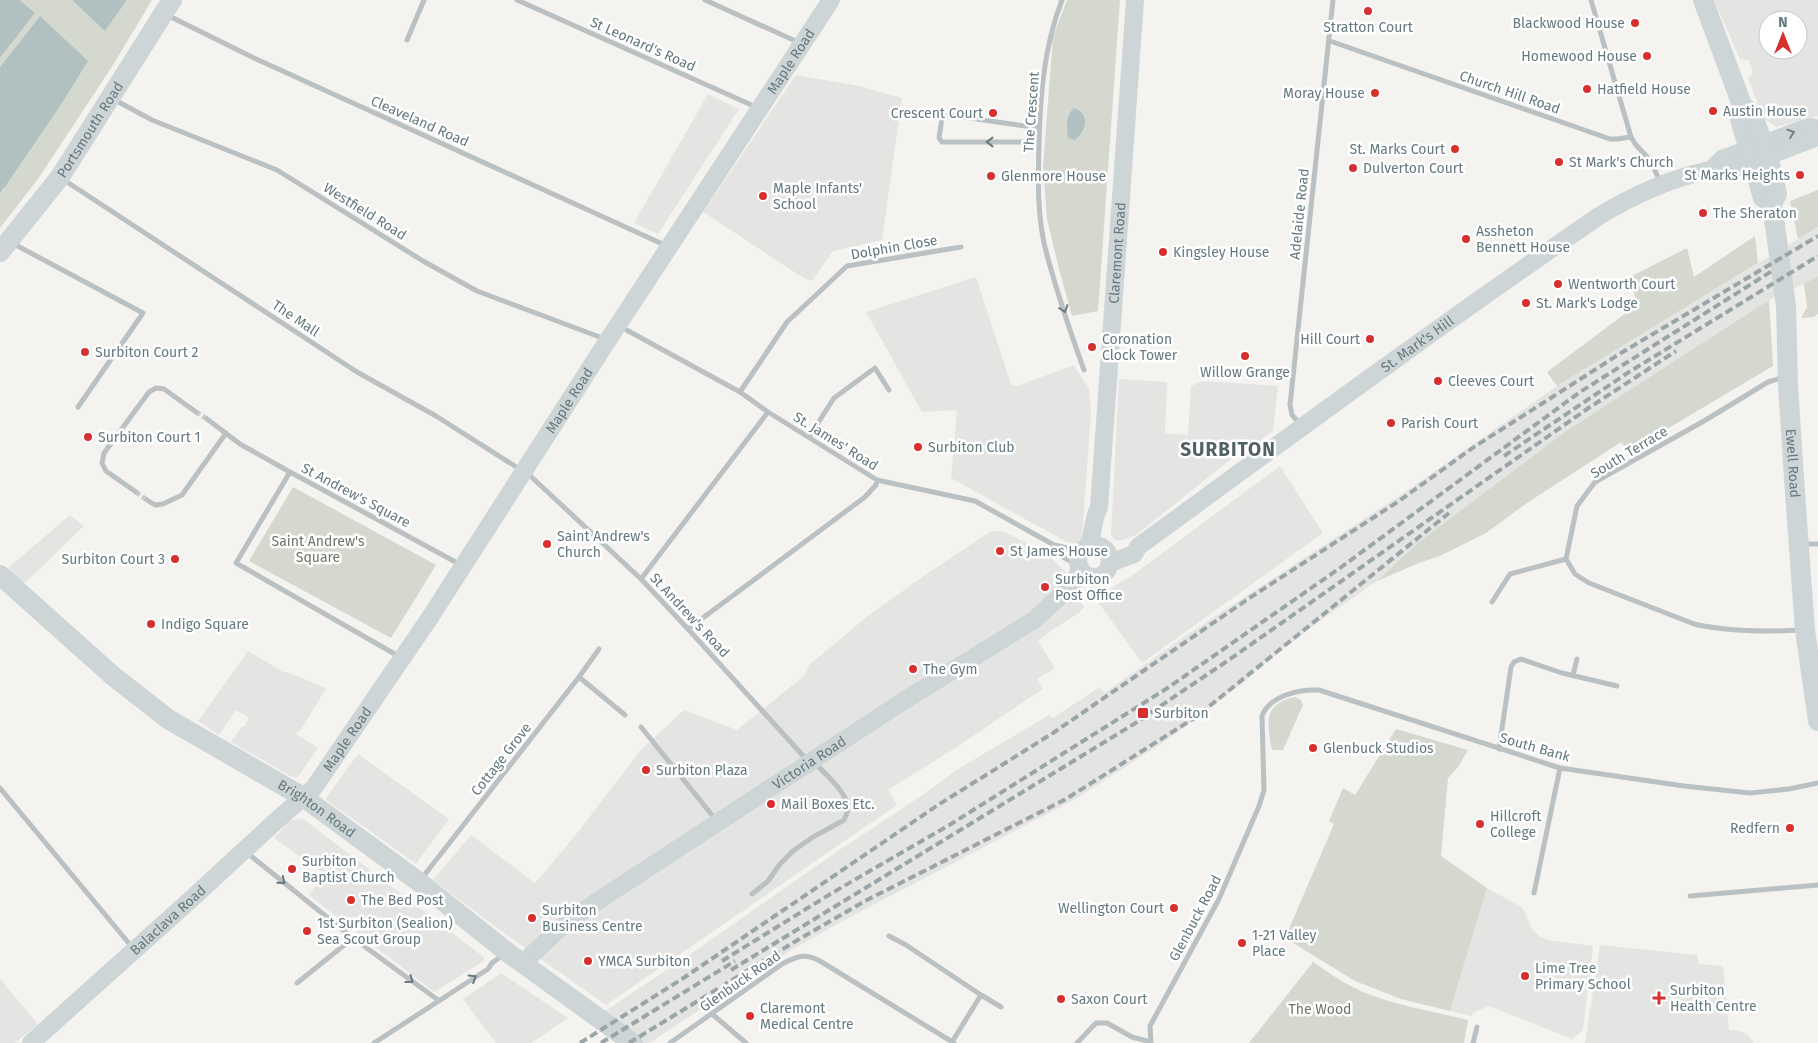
<svg xmlns="http://www.w3.org/2000/svg" width="1818" height="1043" font-family="'Fira Sans',sans-serif">
  <style>
    .built { fill: #e4e5e3; fill-rule: evenodd }
    .green { fill: #d4d8cf }
    .water { fill: #b1c1c2 }
    .lines { fill: none; stroke-linecap: round; stroke-linejoin: round }
    .street-tunnel { stroke: #c9cece; stroke-width: 5; stroke-dasharray: 5 2.5; stroke-linecap: butt }
    .street { stroke: #bbc0c2; stroke-width: 5 }
    .secondary { stroke: #ced5d6; stroke-width: 18 }
    .primary { stroke: #ced5d6; stroke-width: 20 }
    .rail { stroke: #9ba4a6; stroke-width: 4; stroke-dasharray: 8 4; stroke-linecap: butt }
    .oneway { stroke: #708288 }
    .oneway2 { stroke: #65797f }
    .poi-dot { fill: #d62f2e; stroke: #fff; stroke-width: 2 }
    .labels { text-anchor: middle; stroke-width: 5; stroke-linejoin: round; paint-order: stroke }
    .poi-label { font-size: 14px; fill: #65797f; stroke: #fff; text-anchor: start }
    .street-label { font-size: 14px; fill: #65797f; stroke: #fff }
    .park-label { font-size: 14px; fill: #6b7763; stroke: #fff }
    .district-label { font-size: 19px; font-weight: bold; letter-spacing: 1px; fill: #526165; stroke: #fff }
  </style>
  <rect width="100%" height="100%" fill="#f4f3f0"/>
  <!-- built -->
  <path class="built" d="M1714 0H1818V116L1776 127 1763 118 1748 78 1753 73 1751 66 1748 60 1740 59ZM1768 20H1798V50H1768Z
    M796 75 859 86 902 98 882 240 833 251 812 281 805 279 703 212Z
    M708 94 739 109 658 234 634 223Z
    M1818 227V276L1804 284 1769 300 1566 431 1420 541 1377 581 1317 623 1259 668 1245 681 1167 740 1074 800 852 916 795 948 649 1043H644L602 1013 695 951 835 853 927 792 958 769 1049 715 1053 718 1100 687 1104 693 1191 632 1402 494 1557 386Z
    M976 277 1011 384 1017 386 1074 365 1089 389 1091 412 1082 539 1077 543 1070 544 951 478 957 410 922 412 866 312Z
    M1119 379 1167 382 1165 433 1188 435 1191 386 1202 381 1278 386 1273 431 1261 440 1250 444 1136 535 1123 540H1115L1111 535Z
    M1280 466 1323 533 1142 663 1098 602 1104 592 1130 577Z
    M70 515 84 526 24 584 22 583 8 568Z
    M991 531 1005 532 1047 554 1066 572 1084 607 1079 613 1052 630 1038 641 1055 668 1037 679 1043 689 952 750 888 790 897 805 606 1005 500 930 433 880 471 835 535 883 574 837 640 751 684 710 737 730 804 676 809 665 868 616 928 573Z
    M248 651 285 673 287 672 326 688 304 725 296 734 318 748 298 777H292L231 742 242 726 244 727 249 718 238 711H235L219 735 198 721Z
    M358 754 449 819 416 864 325 799Z
    M302 818 476 951 484 957V961L434 992 310 896 309 895 324 874 274 838 290 821Z
    M1487 888 1523 908 1532 929 1539 936 1548 940 1593 946 1583 1030 1572 1039 1489 1006 1474 1012 1471 1016 1450 1011Z
    M1600 945 1697 955 1699 964 1723 966 1729 1030H1737L1747 1034 1754 1043H1585Z
    M500 974 504 975 568 1018 531 1043H496L463 999Z
    M0 979 38 1024 15 1043H0Z"/>
  <!-- green -->
  <path class="green" d="M20 0H72L105 30 127 0H152L113 65 38 179 0 228V194L4 190 40 16 0 67V58L35 13Z
    M1067 0H1120L1098 311 1072 316 1059 269 1047 219 1043 167 1053 37Z
    M1818 190V227L1798 239 1790 201Z
    M1755 236 1758 263 1557 386 1547 372 1638 304 1628 278 1687 248 1694 277Z
    M1818 276V314L1814 317 1801 318 1807 307 1804 284Z
    M1769 300 1773 366 1645 442 1624 446 1621 442 1527 503 1486 533 1442 555 1419 563 1377 581 1420 541 1566 431Z
    M293 487 436 565 391 638 249 561Z
    M1295 697 1301 700 1303 705 1283 750H1272C1267 724 1262 704 1295 697Z
    M1396 729 1468 750 1458 767 1448 778 1441 856 1487 888 1450 1011 1401 999 1355 981 1285 938 1334 824 1329 821 1343 788 1355 795Z
    M1313 962C1329 973 1345 984 1363 992 1397 1006 1433 1011 1468 1020L1464 1043H1249Z"/>
  <!-- water -->
  <path class="water" d="M0 0H20L35 13 0 58Z
    M72 0H127L105 31Z
    M40 16 88 61 60 106 0 194V67Z
    M1074 108C1091 114 1086 131 1075 140L1068 138C1067 127 1065 116 1074 108Z"/>
  <g class="lines">
    <!-- street-tunnel -->
    <path class="street-tunnel" d="M196 412 207 419
      M136 492 147 500"/>
    <!-- street -->
    <path class="street" d="M517 0 756 107
      M705 0 800 43
      M1062 0C1044 46 1040 96 1039 145 1038 181 1037 220 1047 255 1057 292 1071 334 1084 370
      M1591 0 1631 137 1636 145 1651 161 1660 182
      M167 15 252 57 667 246
      M407 40 424 0
      M1330 41 1610 139H1617L1631 137
      M113 99 152 120 277 170 423 261 477 291 605 339
      M1039 128 949 115 942 118 939 138 942 142H1039
      M64 180 357 372 436 416 518 468 524 470 641 579 688 629 807 760
      M12 243 143 313 78 407
      M621 327 740 392 768 412 877 480 975 501 1054 545 1082 551
      M1784 377 1768 382 1704 421 1595 482 1577 506 1566 559 1575 574 1589 583 1694 624C1729 632 1766 632 1802 630
      M740 392 787 322 847 266 961 247
      M207 419 240 444 290 472
      M1301 425 1292 415 1290 405 1333 0
      M809 437 834 398 875 368 889 390
      M136 492 106 471 102 463 104 453 149 392 156 388 164 389 196 412
      M147 500 155 505 163 504 182 495 226 433
      M1803 544H1818
      M1054 546 1063 557 1078 565
      M641 579 768 412
      M1492 602 1510 574 1566 559
      M688 629 865 497 876 485 877 480
      M400 657 236 563 290 472 461 565
      M1573 675 1577 659
      M579 677 625 715
      M641 727 716 820
      M1499 749 1511 667 1514 662 1521 659 1562 673 1617 686
      M0 788 132 947
      M246 852 353 938 438 1000
      M422 878 579 677 599 649
      M1534 893 1560 768
      M752 894 768 881 780 864 793 851 813 837 844 820C845 817 848 812 848 808 848 793 824 773 814 762
      M1690 896 1818 885
      M889 936 906 945 981 995 952 1042
      M297 983 353 938
      M981 995 1001 1007
      M712 1014 746 1043
      M374 1043 488 969 492 963 503 955
      M670 1043 782 964C797 956 805 953 820 961L954 1043
      M1077 1043 1096 1023H1107L1132 1037 1151 1042 1150 1026 1219 899 1259 806 1264 790 1262 716C1269 696 1299 689 1319 690L1560 768 1684 786 1750 793 1789 789 1818 783
      M1473 1043 1477 1027"/>
    <!-- secondary -->
    <g class="secondary">
      <path d="M1712 169 1722 159 1803 129 1812 127 1818 129"/>
      <circle cx="1094" cy="561" r="16"/>
      <path id="s1" d="M1089 546C1093 533 1093 519 1099 507L1135 0"/>
      <path id="s2" d="M1110 563 1134 554 1138 547C1291 435 1443 323 1599 216 1632 196 1667 180 1705 171 1714 169 1722 173 1731 170L1815 138 1818 136"/>
      <path id="s3" d="M523 963 559 929 587 908 905 700 1034 620 1068 589 1076 580 1080 567"/>
      <path id="s4" d="M31 1043C80 999 129 955 178 911 223 871 266 828 313 789L431 616 608 340 831 0"/>
    </g>
    <!-- primary -->
    <g class="primary">
      <path d="M1703 0 1742 105 1740 119 1763 198 1772 204"/>
      <path id="s5" d="M1742 105 1752 114 1768 156 1777 194 1772 204 1786 306 1788 386 1795 493 1805 630 1818 721"/>
      <path id="s6" d="M0 252 60 177 172 0"/>
      <path id="s7" d="M0 575 113 676 168 719 303 797 419 882 507 952 633 1043"/>
    </g>
    <!-- rail -->
    <path class="rail" d="M1504 456 1629 372 1818 256
      M722 961 832 893 951 824 1169 687 1340 568 1580 392 1772 271
      M731 970 1134 724 1233 657 1587 409 1676 351
      M580 1043 682 979 938 805 1053 733 1248 599 1399 501 1474 447 1543 403 1621 353 1818 236
      M601 1043 735 961
      M629 1043 796 941 865 901 1066 799 1196 717 1449 513"/>
  </g>
  <!-- one-way arrows -->
  <defs><path id="oneway-chevron" d="M-2-3.5L2.5 0L-2 3.5" fill="none" stroke-width="1.6" stroke-linecap="round" stroke-linejoin="round" transform="scale(1.25)"/></defs>
  <use class="oneway" href="#oneway-chevron" transform="translate(1791 133) rotate(-19)"/>
  <g class="oneway2">
    <use href="#oneway-chevron" transform="translate(990 142) rotate(180)"/>
    <use href="#oneway-chevron" transform="translate(1064 309) rotate(72)"/>
    <use href="#oneway-chevron" transform="translate(282 881) rotate(39)"/>
    <use href="#oneway-chevron" transform="translate(473 978) rotate(-32)"/>
    <use href="#oneway-chevron" transform="translate(410 980) rotate(36)"/>
  </g>
  <!-- markers -->
  <g class="poi-dot">
    <circle cx="1368" cy="11" r="5"/>
    <circle cx="1635" cy="23" r="5"/>
    <circle cx="1647" cy="56" r="5"/>
    <circle cx="1587" cy="89" r="5"/>
    <circle cx="1375" cy="93" r="5"/>
    <circle cx="1713" cy="111" r="5"/>
    <circle cx="993" cy="113" r="5"/>
    <circle cx="1455" cy="149" r="5"/>
    <circle cx="1559" cy="162" r="5"/>
    <circle cx="1353" cy="168" r="5"/>
    <circle cx="1800" cy="175" r="5"/>
    <circle cx="991" cy="176" r="5"/>
    <circle cx="763" cy="196" r="5"/>
    <circle cx="1703" cy="213" r="5"/>
    <circle cx="1466" cy="239" r="5"/>
    <circle cx="1163" cy="252" r="5"/>
    <circle cx="1558" cy="284" r="5"/>
    <circle cx="1526" cy="303" r="5"/>
    <circle cx="1370" cy="339" r="5"/>
    <circle cx="1092" cy="347" r="5"/>
    <circle cx="85" cy="352" r="5"/>
    <circle cx="1245" cy="356" r="5"/>
    <circle cx="1438" cy="381" r="5"/>
    <circle cx="1391" cy="423" r="5"/>
    <circle cx="88" cy="437" r="5"/>
    <circle cx="918" cy="447" r="5"/>
    <circle cx="547" cy="544" r="5"/>
    <circle cx="1000" cy="551" r="5"/>
    <circle cx="175" cy="559" r="5"/>
    <circle cx="1045" cy="587" r="5"/>
    <circle cx="151" cy="624" r="5"/>
    <circle cx="913" cy="669" r="5"/>
    <rect x="1137" y="707" width="12" height="12" rx="2.5"/>
    <circle cx="1313" cy="748" r="5"/>
    <circle cx="646" cy="770" r="5"/>
    <circle cx="771" cy="804" r="5"/>
    <circle cx="1480" cy="824" r="5"/>
    <circle cx="1790" cy="828" r="5"/>
    <circle cx="292" cy="869" r="5"/>
    <circle cx="351" cy="900" r="5"/>
    <circle cx="1174" cy="908" r="5"/>
    <circle cx="532" cy="918" r="5"/>
    <circle cx="307" cy="931" r="5"/>
    <circle cx="1242" cy="943" r="5"/>
    <circle cx="588" cy="961" r="5"/>
    <circle cx="1525" cy="976" r="5"/>
    <path d="M1656.5 990.5h5v5h5v5h-5v5h-5v-5h-5v-5h5z"/>
    <circle cx="1061" cy="999" r="5"/>
    <circle cx="750" cy="1016" r="5"/>
  </g>
  <g class="labels">
    <!-- poi labels -->
    <g class="poi-label">
      <text x="1625" y="28" text-anchor="end">Blackwood House</text>
      <text x="1368" y="32" text-anchor="middle">Stratton Court</text>
      <text x="1637" y="61" text-anchor="end">Homewood House</text>
      <text x="1597" y="94">Hatfield House</text>
      <text x="1365" y="98" text-anchor="end">Moray House</text>
      <text x="1723" y="116">Austin House</text>
      <text x="983" y="118" text-anchor="end">Crescent Court</text>
      <text x="1445" y="154" text-anchor="end">St. Marks Court</text>
      <text x="1569" y="167">St Mark's Church</text>
      <text x="1363" y="173">Dulverton Court</text>
      <text x="1790" y="180" text-anchor="end">St Marks Heights</text>
      <text x="1001" y="181">Glenmore House</text>
      <text x="773" y="193">Maple Infants'<tspan x="773" dy="16">School</tspan></text>
      <text x="1713" y="218">The Sheraton</text>
      <text x="1476" y="236">Assheton<tspan x="1476" dy="16">Bennett House</tspan></text>
      <text x="1173" y="257">Kingsley House</text>
      <text x="1568" y="289">Wentworth Court</text>
      <text x="1536" y="308">St. Mark's Lodge</text>
      <text x="1102" y="344">Coronation<tspan x="1102" dy="16">Clock Tower</tspan></text>
      <text x="1360" y="344" text-anchor="end">Hill Court</text>
      <text x="95" y="357">Surbiton Court 2</text>
      <text x="1245" y="377" text-anchor="middle">Willow Grange</text>
      <text x="1448" y="386">Cleeves Court</text>
      <text x="1401" y="428">Parish Court</text>
      <text x="98" y="442">Surbiton Court 1</text>
      <text x="928" y="452">Surbiton Club</text>
      <text x="557" y="541">Saint Andrew's<tspan x="557" dy="16">Church</tspan></text>
      <text x="1010" y="556">St James House</text>
      <text x="165" y="564" text-anchor="end">Surbiton Court 3</text>
      <text x="1055" y="584">Surbiton<tspan x="1055" dy="16">Post Office</tspan></text>
      <text x="161" y="629">Indigo Square</text>
      <text x="923" y="674">The Gym</text>
      <text x="1154" y="718">Surbiton</text>
      <text x="1323" y="753">Glenbuck Studios</text>
      <text x="656" y="775">Surbiton Plaza</text>
      <text x="781" y="809">Mail Boxes Etc.</text>
      <text x="1490" y="821">Hillcroft<tspan x="1490" dy="16">College</tspan></text>
      <text x="1780" y="833" text-anchor="end">Redfern</text>
      <text x="302" y="866">Surbiton<tspan x="302" dy="16">Baptist Church</tspan></text>
      <text x="361" y="905">The Bed Post</text>
      <text x="1164" y="913" text-anchor="end">Wellington Court</text>
      <text x="542" y="915">Surbiton<tspan x="542" dy="16">Business Centre</tspan></text>
      <text x="317" y="928">1st Surbiton (Sealion)<tspan x="317" dy="16">Sea Scout Group</tspan></text>
      <text x="1252" y="940">1-21 Valley<tspan x="1252" dy="16">Place</tspan></text>
      <text x="598" y="966">YMCA Surbiton</text>
      <text x="1535" y="973">Lime Tree<tspan x="1535" dy="16">Primary School</tspan></text>
      <text x="1670" y="995">Surbiton<tspan x="1670" dy="16">Health Centre</tspan></text>
      <text x="1071" y="1004">Saxon Court</text>
      <text x="760" y="1013">Claremont<tspan x="760" dy="16">Medical Centre</tspan></text>
    </g>
    <!-- street labels -->
    <g class="street-label">
      <text transform="translate(643 44) rotate(24)" y="5">St Leonard's Road</text>
      <text dy="5" stroke="none"><textPath href="#s4" startOffset="1250">Maple Road</textPath></text>
      <text transform="translate(1510 92) rotate(19)" y="5">Church Hill Road</text>
      <text transform="translate(1031 112) rotate(-86)" y="5">The Crescent</text>
      <text transform="translate(420 121) rotate(24)" y="5">Cleaveland Road</text>
      <text dy="5" stroke="none"><textPath href="#s6" startOffset="152">Portsmouth Road</textPath></text>
      <text transform="translate(365 211) rotate(32)" y="5">Westfield Road</text>
      <text transform="translate(1299 214) rotate(-84)" y="5">Adelaide Road</text>
      <text transform="translate(894 247) rotate(-10)" y="5">Dolphin Close</text>
      <text dy="5" stroke="none"><textPath href="#s1" startOffset="295">Claremont Road</textPath></text>
      <text transform="translate(296 318) rotate(34)" y="5">The Mall</text>
      <text dy="5" stroke="none"><textPath href="#s2" startOffset="379">St. Mark's Hill</textPath></text>
      <text dy="5" stroke="none"><textPath href="#s4" startOffset="845">Maple Road</textPath></text>
      <text transform="translate(836 441) rotate(32)" y="5">St. James' Road</text>
      <text transform="translate(1629 452) rotate(-31)" y="5">South Terrace</text>
      <text dy="5" stroke="none"><textPath href="#s5" startOffset="369">Ewell Road</textPath></text>
      <text transform="translate(356 495) rotate(28)" y="5">St Andrew's Square</text>
      <text transform="translate(690 615) rotate(47)" y="5">St Andrew's Road</text>
      <text dy="5" stroke="none"><textPath href="#s4" startOffset="440">Maple Road</textPath></text>
      <text transform="translate(1535 747) rotate(16)" y="5">South Bank</text>
      <text transform="translate(501 759) rotate(-52)" y="5">Cottage Grove</text>
      <text dy="5" stroke="none"><textPath href="#s3" startOffset="350">Victoria Road</textPath></text>
      <text dy="5" stroke="none"><textPath href="#s7" startOffset="395">Brighton Road</textPath></text>
      <text transform="translate(1195 918) rotate(-62)" y="5">Glenbuck Road</text>
      <text dy="5" stroke="none"><textPath href="#s4" startOffset="184">Balaclava Road</textPath></text>
      <text transform="translate(740 981) rotate(-35)" y="5">Glenbuck Road</text>
    </g>
    <!-- park labels -->
    <g class="park-label">
      <text x="318" y="546">Saint Andrew's<tspan x="318" dy="16">Square</tspan></text>
      <text x="1320" y="1014">The Wood</text>
    </g>
    <!-- district labels -->
    <g class="district-label">
      <text x="1228" y="456">SURBITON</text>
    </g>
  </g>
  <!-- north arrow -->
  <g transform="translate(1783 35)"><circle r="24" fill="#ffffff" stroke="#c1c9cc"/>
  <path d="M0-4L9 19L0 12L-9 19Z" fill="#d62f2e"/>
  <text y="-8" font-size="14" font-weight="bold" text-anchor="middle" fill="#65797f">N</text>
  </g>
</svg>
